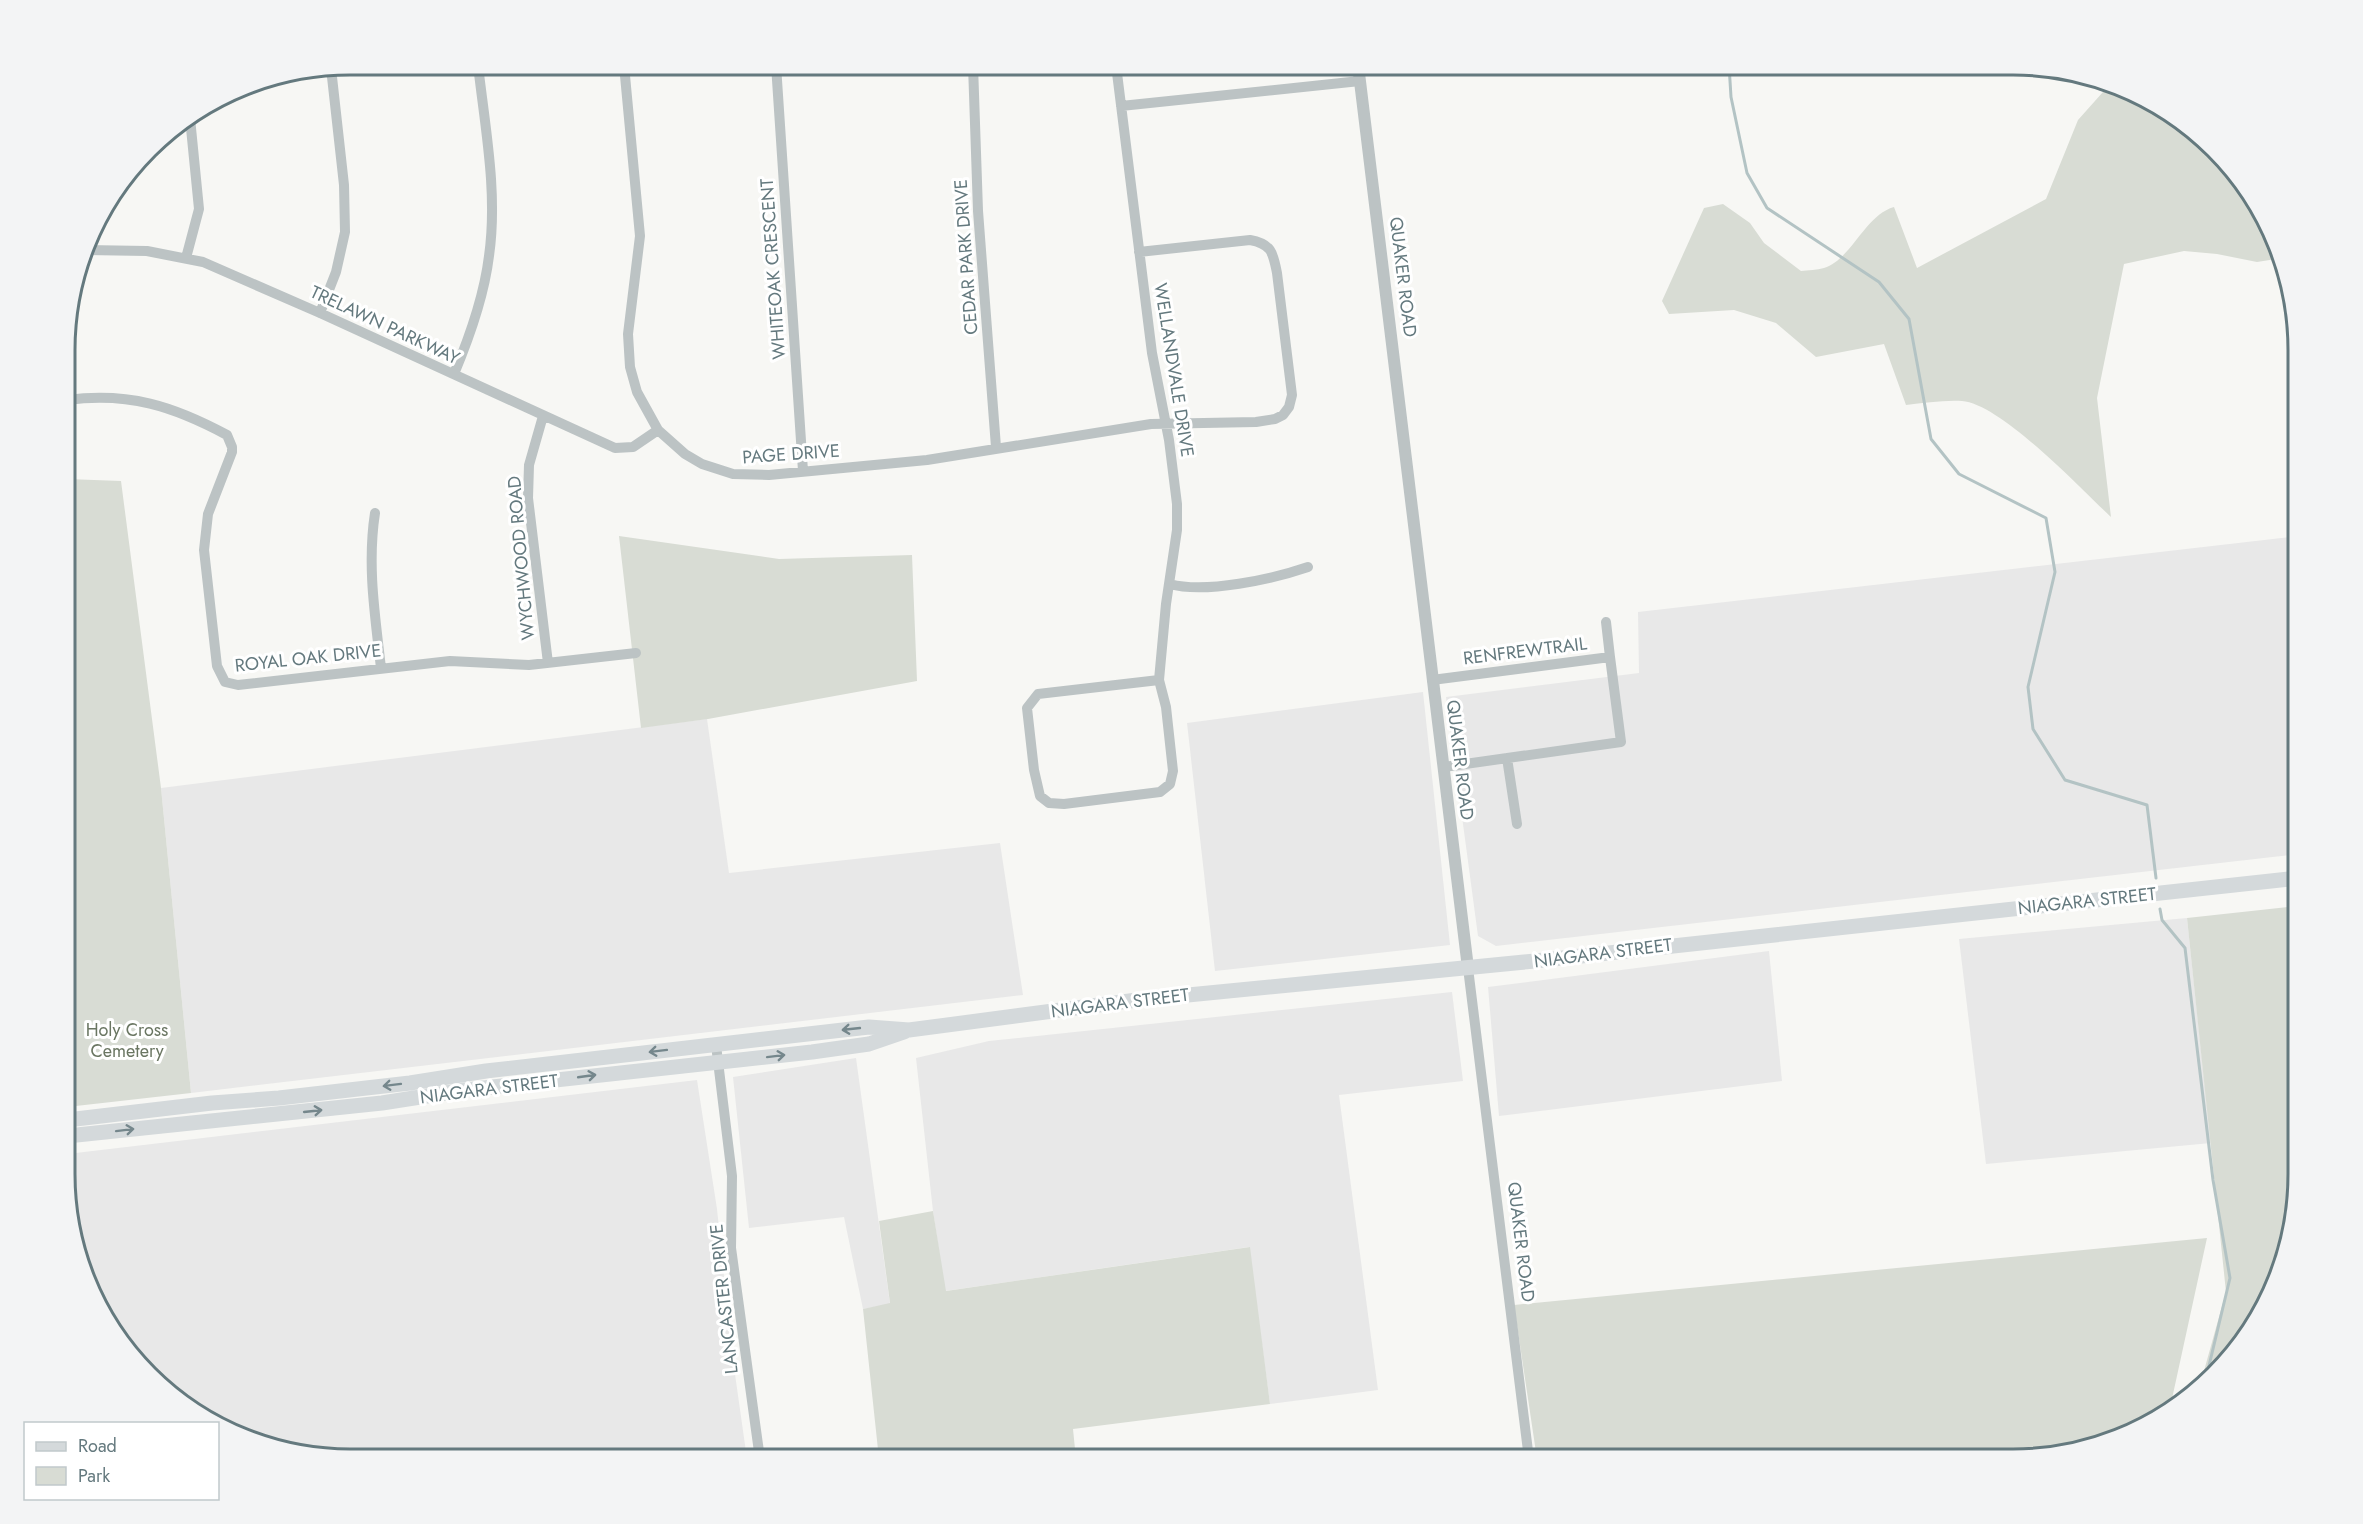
<svg xmlns="http://www.w3.org/2000/svg" width="2363" height="1524" font-family="Jost,sans-serif">
  <style>
    .built { fill: #e8e8e8 }
    .green { fill: #d8dcd4 }
    .lines { fill: none; stroke-linecap: round; stroke-linejoin: round }
    .stream { stroke: #b3c3c4; stroke-width: 3 }
    .minor { stroke: #bcc3c4; stroke-width: 10 }
    .tertiary { stroke: #bcc3c4; stroke-width: 12 }
    .secondary { stroke: #d4d9db; stroke-width: 15 }
    .oneway { stroke: #75878c }
    .labels { text-anchor: middle; stroke-width: 6; stroke-linejoin: round; paint-order: stroke }
    .street-label { font-size: 18px; fill: #64797e; stroke: #fff }
    .park-label { font-size: 18px; fill: #6a7662; stroke: #fff }
    .rim { fill: none; stroke: #64797e; stroke-width: 3 }
  </style>
  <rect width="100%" height="100%" fill="#f7f7f4"/>
  <!-- built -->
  <path class="built" d="M2298 536V854L1496 946 1478 936 1446 697 1639 673 1638 612Z
    M1423 692 1450 945 1215 971 1187 723Z
    M707 719 729 873 1000 843 1023 995 191 1093 161 788Z
    M2187 918 2211 1143 1986 1164 1959 939Z
    M1769 951 1782 1081 1499 1116 1488 987Z
    M1452 992 1463 1081 1339 1095 1378 1390 1270 1404 1249 1247 945 1291 933 1211 916 1058 989 1041Z
    M856 1058 890 1304 863 1309 844 1217 749 1228 733 1077Z
    M697 1080 717 1209 732 1353 747 1459H349L258 1444 192 1412 112 1332 67 1211V1154Z"/>
  <!-- green -->
  <path class="green" d="M2111 83 2171 112 2260 207 2276 259 2257 262 2217 254 2184 251 2124 264 2097 398 2111 517C2080 488 2001 404 1962 401 1944 400 1924 403 1906 405L1884 344 1816 357 1776 323 1734 310 1669 314 1662 301 1704 208 1723 204 1750 223 1764 243 1801 271C1808 270 1817 270 1824 268 1851 260 1865 215 1894 207L1917 268 2046 199 2078 120Z
    M67 479 121 481 161 788 191 1093 67 1107Z
    M619 536 779 559 912 555 917 681 708 719 641 728Z
    M2298 906V1193L2283 1266 2251 1332 2202 1378 2226 1292 2187 918Z
    M933 1211 946 1291 1250 1247 1270 1404 1073 1429 1076 1459H879L863 1309 890 1303 879 1221Z
    M2207 1238 2170 1408 2156 1421 2032 1459H1537L1514 1305Z"/>
  <g class="lines">
    <!-- stream -->
    <path class="stream" d="M1729 65 1731 97 1747 173 1767 208 1879 282 1909 319 1931 439 1959 474 2046 518 2055 572 2028 687 2033 729 2065 780 2147 805 2156 878
      M2160 909 2162 920 2185 948 2213 1180 2230 1278 2207 1374"/>
    <!-- minor -->
    <path class="minor" d="M624 65 640 236 628 334 630 367 637 392 658 430 685 454 702 464 733 474 769 475 927 460 1151 424 1256 422 1275 419 1283 415 1289 407 1292 395 1277 273C1273 253 1272 244 1250 240L1139 252
      M776 65 803 471
      M973 65 978 211 996 447
      M1116 65 1152 353 1169 440 1177 504V530L1166 604 1159 680 1166 707 1173 771 1170 784 1160 792 1064 804 1049 803 1040 796 1034 770 1027 708 1038 694 1159 680
      M1121 106 1360 81
      M86 250 147 251 203 262 320 313 615 448 633 447 658 430
      M186 258 199 209 190 118
      M320 313 336 272 345 232 344 185 331 68
      M67 365 71 399
      M454 374C470 336 484 297 489 256 498 193 485 127 478 65
      M67 400C129 392 173 406 227 435L232 447V452L208 514 204 550 217 666 225 682 238 685 450 661 529 665 636 653
      M543 416 529 465 528 498 548 663
      M375 513C367 565 375 615 381 668
      M1170 584C1205 594 1273 579 1308 567
      M1606 622 1610 657
      M1432 680 1610 657 1621 742 1444 767
      M1507 758 1517 824
      M1468 968 1529 1459
      M716 1045 732 1176 731 1248 760 1459"/>
    <!-- tertiary -->
    <path class="tertiary" d="M1358 65 1468 968"/>
    <!-- secondary -->
    <path class="secondary" d="M67 1120 212 1103 279 1098 410 1083 486 1071 869 1027 909 1030 1137 1000 1535 961 2298 878
      M67 1136 382 1103 465 1090 812 1052 869 1044 904 1032"/>
  </g>
  <!-- one-way arrows -->
  <defs><path id="oneway-shaft" d="M-6 0H5M1.5-3L5.5 0L1.5 3" fill="none" stroke-width="1.6" stroke-linecap="round" stroke-linejoin="round" transform="scale(1.5)"/></defs>
  <g class="oneway">
    <use href="#oneway-shaft" transform="translate(851 1029) rotate(174)"/>
    <use href="#oneway-shaft" transform="translate(658 1051) rotate(173)"/>
    <use href="#oneway-shaft" transform="translate(776 1056) rotate(-7)"/>
    <use href="#oneway-shaft" transform="translate(587 1076) rotate(-8)"/>
    <use href="#oneway-shaft" transform="translate(392 1085) rotate(173)"/>
    <use href="#oneway-shaft" transform="translate(313 1111) rotate(-6)"/>
    <use href="#oneway-shaft" transform="translate(125 1130) rotate(-7)"/>
  </g>
  <g class="labels">
    <!-- street labels -->
    <g class="street-label">
      <text transform="translate(966 257) rotate(-94)" y="6">CEDAR PARK DRIVE</text>
      <text transform="translate(773 269) rotate(-94)" y="6">WHITEOAK CRESCENT</text>
      <text transform="translate(1403 277) rotate(83)" y="6">QUAKER ROAD</text>
      <text transform="translate(385 325) rotate(25)" y="6">TRELAWN PARKWAY</text>
      <text transform="translate(1174 370) rotate(81)" y="6">WELLANDVALE DRIVE</text>
      <text transform="translate(791 454) rotate(-4)" y="6">PAGE DRIVE</text>
      <text transform="translate(521 558) rotate(-95)" y="6">WYCHWOOD ROAD</text>
      <text transform="translate(1525 651) rotate(-7)" y="6">RENFREWTRAIL</text>
      <text transform="translate(308 658) rotate(-6)" y="6">ROYAL OAK DRIVE</text>
      <text transform="translate(1460 760) rotate(83)" y="6">QUAKER ROAD</text>
      <text transform="translate(2087 901) rotate(-6)" y="6">NIAGARA STREET</text>
      <text transform="translate(1603 953) rotate(-7)" y="6">NIAGARA STREET</text>
      <text transform="translate(1120 1003) rotate(-7)" y="6">NIAGARA STREET</text>
      <text transform="translate(489 1089) rotate(-7)" y="6">NIAGARA STREET</text>
      <text transform="translate(1521 1242) rotate(83)" y="6">QUAKER ROAD</text>
      <text transform="translate(724 1299) rotate(-96)" y="6">LANCASTER DRIVE</text>
    </g>
    <!-- park labels -->
    <g class="park-label">
      <text x="127" y="1036">Holy Cross<tspan x="127" dy="21">Cemetery</tspan></text>
    </g>
  </g>
  <!-- crop -->
  <path d="M0 0H2363V1524H0ZM350 75H2013A275 275 0 0 1 2288 350V1174A275 275 0 0 1 2013 1449H350A275 275 0 0 1 75 1174V350A275 275 0 0 1 350 75Z" fill="#f3f4f5" fill-rule="evenodd"/>
  <path class="rim" d="M350 75H2013A275 275 0 0 1 2288 350V1174A275 275 0 0 1 2013 1449H350A275 275 0 0 1 75 1174V350A275 275 0 0 1 350 75Z"/>
  <!-- legend -->
  <rect x="24" y="1422" width="195" height="78" fill="#ffffff" stroke="#c1c9cb" stroke-width="1.5"/>
  <rect x="36" y="1442" width="30" height="9" fill="#d4d9db" stroke="#c1c9cb" stroke-width="1.5"/>
  <text x="78" y="1452" font-size="18" fill="#64797e">Road</text>
  <rect x="36" y="1467" width="30" height="18" fill="#d8dcd4" stroke="#c1c9cb" stroke-width="1.5"/>
  <text x="78" y="1482" font-size="18" fill="#64797e">Park</text>
</svg>
